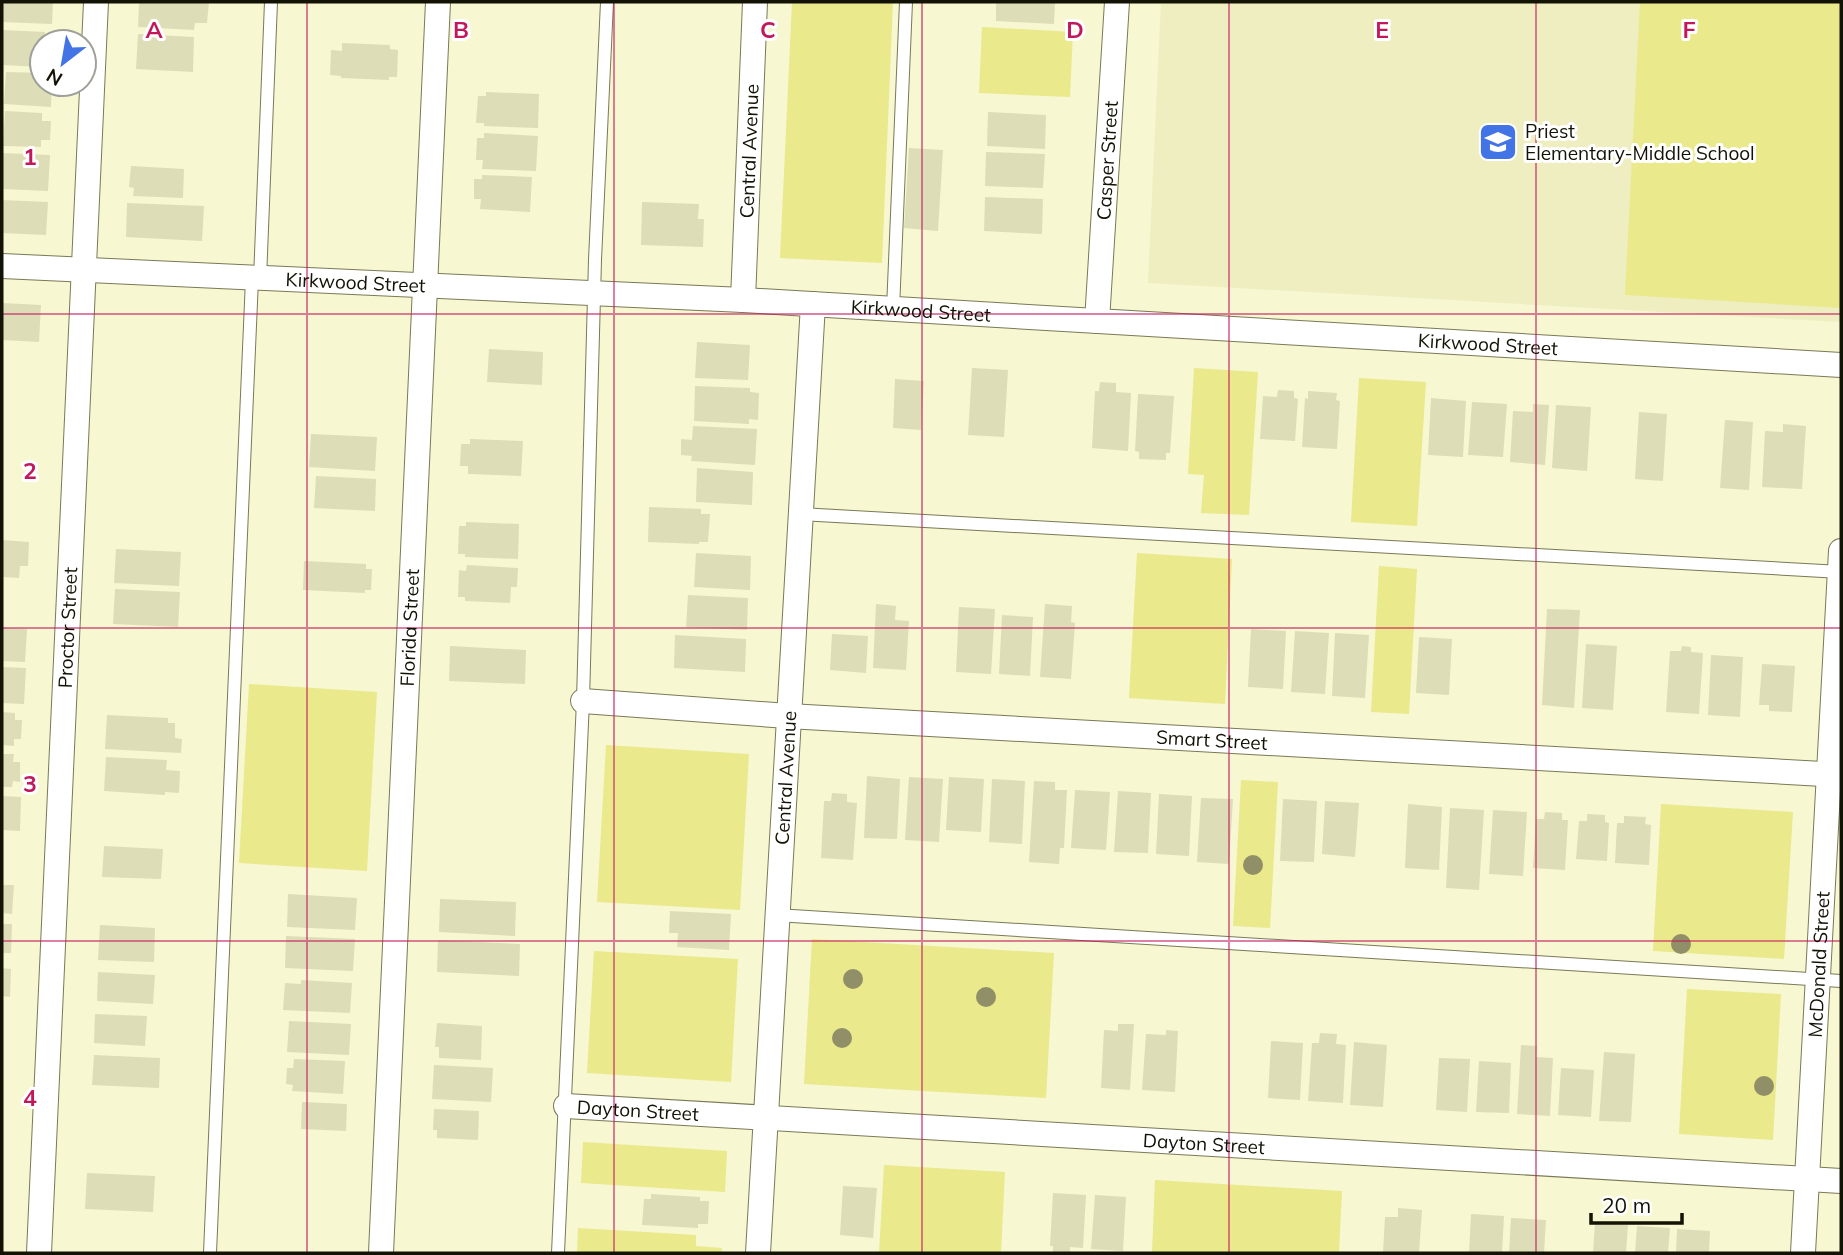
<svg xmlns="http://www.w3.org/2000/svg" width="1843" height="1255" font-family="Mulish,sans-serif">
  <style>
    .built { fill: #eeeec0 }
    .green { fill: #eae98c }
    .building { fill: #ddddb7 }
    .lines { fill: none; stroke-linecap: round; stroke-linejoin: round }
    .service-casing { stroke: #797957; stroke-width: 14 }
    .minor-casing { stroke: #797957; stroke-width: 26 }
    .service { stroke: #fff; stroke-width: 12 }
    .minor { stroke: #fff; stroke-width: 24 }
    .tree { fill: #908f67 }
    .grid { fill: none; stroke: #c2185b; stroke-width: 2; stroke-opacity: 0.55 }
    .labels { text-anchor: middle; stroke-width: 6; stroke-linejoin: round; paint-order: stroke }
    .poi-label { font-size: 19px; fill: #121205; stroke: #fff; text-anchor: start }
    .street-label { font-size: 19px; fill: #121205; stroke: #fff }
    .grid-label { font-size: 23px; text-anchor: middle; font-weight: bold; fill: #c2185b; stroke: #fff; stroke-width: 6; stroke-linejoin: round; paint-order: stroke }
  </style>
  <rect width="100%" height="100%" fill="#f7f7d1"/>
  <!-- built -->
  <path class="built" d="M1161 2H1841V322L1148 283Z"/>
  <!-- green -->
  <path class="green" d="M792 2H893L882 263 780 258Z
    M1640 2H1841V308L1625 295Z
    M982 27 1073 32 1070 97 979 93Z
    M1194 368 1258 372 1249 515 1201 513 1204 475 1188 474Z
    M1359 378 1426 382 1417 526 1351 522Z
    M1137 553 1232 559 1225 704 1129 698Z
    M1379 566 1417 569 1409 714 1371 712Z
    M249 684 377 692 367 871 239 863Z
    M606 745 749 754 740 910 597 902Z
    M1241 780 1278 782 1270 928 1233 926Z
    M1661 804 1793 812 1784 959 1653 951Z
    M812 939 1054 953 1046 1098 804 1084Z
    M594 951 738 959 731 1082 587 1073Z
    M1687 989 1781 994 1773 1140 1679 1134Z
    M583 1142 727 1151 725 1192 581 1183Z
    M884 1165 1005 1172 1001 1253H879Z
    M1155 1180 1342 1191 1339 1253H1152Z
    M578 1228 696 1235V1246L722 1248 721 1253H577Z"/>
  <!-- building -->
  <path class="building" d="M2 2H53L52 24 2 22Z
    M139 2H209L207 23H195L194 30 138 27Z
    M996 2H1055L1054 24 996 21Z
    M2 30 45 32V35L53 36V42H42V67L2 65Z
    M138 34 194 37 193 72 136 69Z
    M342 43 390 45V49L398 50 397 77H389V80L341 78V76L330 75 331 50 342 51Z
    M6 72 42 73V84H52L51 107 4 104Z
    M486 92 539 94 538 128 484 126V123H476L478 96H486Z
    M5 111 42 113V121H51L50 140H41V147L3 146Z
    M988 112 1046 115 1045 149 987 146Z
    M484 133 538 136 536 171 482 169 483 160H476L477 138H484Z
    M909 148 943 150 938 231 904 228Z
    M986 152 1045 154 1043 188 985 186Z
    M2 153 50 155 48 191 2 189Z
    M131 166 184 169 183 198 133 196 134 188 129 187Z
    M482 175 532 177 530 212 480 209 481 199H474V179H482Z
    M985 197 1043 199 1042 234 984 231Z
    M2 200 48 202 46 235 2 233Z
    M642 202 699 204 698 219H704L703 247 641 245Z
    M127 203 204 206 202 241 126 237Z
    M2 303 41 305 39 342 2 340Z
    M697 342 750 345 748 380 695 378Z
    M489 349 543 352 542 385 487 382Z
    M972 368 1008 370 1004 437 968 435Z
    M895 379 924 381 921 430 893 428Z
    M1100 382 1116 383V392L1131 393 1128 451 1092 448 1095 391H1099Z
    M695 386 750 388V392L759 393 758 420 749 419V424L694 421Z
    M1278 390 1294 391V398L1298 399 1295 441 1260 439 1263 396 1277 397Z
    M1308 391 1337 393 1336 400 1340 401 1337 449 1302 447 1305 398 1308 399Z
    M1138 394 1174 396 1170 453H1166V460L1139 459V452L1135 451Z
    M1431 398 1466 401 1463 457 1428 455Z
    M1472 402 1507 404 1503 457 1468 455Z
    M1533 404 1549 405 1545 465 1510 462 1513 411 1533 412Z
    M1556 405 1591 407 1587 471 1552 468Z
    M1639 412 1667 414 1663 481 1635 479Z
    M1725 420 1753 422 1749 490 1720 488Z
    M1783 424 1806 426 1802 489 1762 487 1765 431 1783 432Z
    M693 426 757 429 755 465 691 461 692 456 681 455V439L692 440Z
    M311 434 377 437 375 471 309 467Z
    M470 439 523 441 521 476 468 474V466H460L461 444H470Z
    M697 468 753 472 752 505 696 502Z
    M316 476 376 479 375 511 314 508Z
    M649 507 701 509V514H710L708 542H699V544L648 542Z
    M466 522 519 524 518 559 465 557V554H458L459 526H466Z
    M2 540 29 542 28 566H20L19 578 2 577Z
    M116 549 181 552 179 586 114 583Z
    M696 553 751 556 750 590 694 587Z
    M304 561 366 564V569H372L371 590H365V593L303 590Z
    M467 565 518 568 517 587H511L510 603 465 601V597H458L459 570 466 571Z
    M115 589 180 592 178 627 113 624Z
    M688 595 748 598 747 630 686 627Z
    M876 604 896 606 895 620 909 621 906 670 873 668Z
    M1045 604 1072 606 1071 622 1075 623 1071 679 1040 677Z
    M959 607 995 609 991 674 956 672Z
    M1547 609 1580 610 1574 708 1542 705Z
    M1002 615 1033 617 1030 676 999 674Z
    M2 628 27 629 25 662 2 661Z
    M1251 629 1286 631 1283 689 1248 687Z
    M1295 631 1329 633 1325 694 1291 692Z
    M1335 633 1369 635 1365 698 1332 696Z
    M832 634 868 636 866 673 830 670Z
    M675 635 746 639 745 672 674 668Z
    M1419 637 1452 639 1449 695 1416 693Z
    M1586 644 1617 646 1613 710 1582 708Z
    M450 646 526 650 525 684 449 681Z
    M1682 646 1691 647V652L1703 653 1699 714 1666 712 1670 651H1681Z
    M1711 655 1743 657 1740 717 1708 715Z
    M1762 664 1795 666 1792 712 1769 711V705H1759Z
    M2 667 26 668 24 704 2 703Z
    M2 712 15 713V720H22L21 739H14V746L2 745Z
    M107 715 168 718V723H175V738L182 739 181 753 105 749Z
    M2 754H14L13 762H20V782L13 781 12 787H2Z
    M106 757 167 760 166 770 180 771 179 793 165 792V795L104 791Z
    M867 776 900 779 897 839 864 838Z
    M909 777 943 779 939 842 905 840Z
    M949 777 984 779 981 832 946 830Z
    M992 779 1025 781 1022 844 989 842Z
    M1034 781 1055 782V790H1067L1064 848H1060L1059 864 1029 862Z
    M1075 790 1110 792 1106 850 1071 848Z
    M1118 791 1151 793 1148 853 1114 852Z
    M832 793 847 794V802L857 803 853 860 821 858 824 801H831Z
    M1159 794 1192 796 1189 856 1156 854Z
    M2 796 21 797 20 831 2 830Z
    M1201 798 1233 799 1229 864 1197 862Z
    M1283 799 1317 801 1314 862 1280 861Z
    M1325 801 1359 803 1355 857 1322 854Z
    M1408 804 1442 807 1439 870 1405 868Z
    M1450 808 1484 810 1479 890 1446 888Z
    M1493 810 1527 812 1523 876 1489 874Z
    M1545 812 1562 813V820H1568L1565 870 1533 868 1536 819H1544Z
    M1587 814 1605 815V822L1609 823 1607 861 1576 859 1579 821H1587Z
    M1624 816 1646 817 1645 824 1651 825 1649 865 1615 863 1617 823H1624Z
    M104 846 163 849 161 879 102 877Z
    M2 885H14L12 914 2 913Z
    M288 894 357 898 355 930 287 927Z
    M440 899 516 902 515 936 439 932Z
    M670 911 731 914 729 950 677 947 678 933H669Z
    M2 924H12L11 953H2Z
    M100 925 155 928 154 962 98 960Z
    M286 936 355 939 353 971 285 968Z
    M438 940 520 944 519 976 437 972Z
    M2 968 11 969 10 997 2 996Z
    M98 972 155 975 153 1004 97 1001Z
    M301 980 352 983 350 1013 283 1010 285 983 301 984Z
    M95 1014 147 1016 145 1046 94 1043Z
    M289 1021 351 1024 349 1055 287 1052Z
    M437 1023 482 1026 481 1060 439 1058V1047H435Z
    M1118 1024H1134L1130 1090 1101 1088 1104 1030 1118 1031Z
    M1166 1030 1178 1031 1175 1092 1142 1090 1146 1034 1166 1035Z
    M1320 1033 1337 1034 1336 1044 1346 1045 1343 1103 1308 1101 1312 1043H1319Z
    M1271 1041 1303 1043 1300 1100 1268 1098Z
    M1354 1042 1387 1045 1383 1107 1350 1105Z
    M1521 1045 1537 1046 1536 1057 1553 1058 1550 1116 1517 1114Z
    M1604 1052 1635 1054 1631 1122 1599 1121Z
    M94 1055 160 1058 159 1088 92 1085Z
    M1439 1058 1470 1059 1467 1112 1436 1110Z
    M294 1059 345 1061 343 1094 292 1091 293 1085 286 1084 287 1068H293Z
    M1479 1061 1511 1063 1509 1113 1476 1112Z
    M434 1065 493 1068 491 1102 432 1099Z
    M1561 1068 1594 1070 1591 1117 1558 1115Z
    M302 1102 347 1104 346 1131 301 1129Z
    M434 1109 479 1111 478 1140 437 1138V1130H433Z
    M87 1173 155 1176 153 1212 85 1209Z
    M843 1186 877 1188 873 1238 840 1235Z
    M1053 1193 1086 1195 1083 1248 1070 1247V1253H1053V1246H1050Z
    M651 1194 700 1197V1201H709L708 1224H698V1228L642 1225 644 1199H651Z
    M1095 1195 1126 1197 1123 1251 1091 1249Z
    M1398 1208 1422 1210 1419 1253H1383L1385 1217H1398Z
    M1471 1214 1504 1216 1502 1253H1469Z
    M1511 1218 1546 1220 1544 1253H1509Z
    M1595 1222 1628 1225 1626 1253H1593Z
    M1637 1226 1670 1228 1668 1253H1635Z
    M1677 1229 1710 1231 1709 1253H1676Z"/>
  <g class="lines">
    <!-- service casing -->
    <g class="service-casing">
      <path id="service" d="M260 279 271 2
        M893 309 906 2
        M800 514 1841 572
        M776 915 1841 981
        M210 1253 252 279
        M558 1253 583 701 595 260 607 2"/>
    </g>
    <!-- minor casing -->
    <g class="minor-casing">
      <g id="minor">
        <path id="s1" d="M2 266 743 300 1841 365"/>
        <path id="s2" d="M743 300 755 2"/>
        <path id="s3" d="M1097 321 1117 2"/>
        <path id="s4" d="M583 701 788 716 1841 775"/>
        <path id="s5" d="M566 1106 1841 1181"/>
        <path id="s6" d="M39 1253 96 2"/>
        <path id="s7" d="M381 1253 438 2"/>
        <path id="s8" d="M758 1253 813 304"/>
        <path id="s9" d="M1803 1253 1841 551"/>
      </g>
    </g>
    <!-- service -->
    <use href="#service" class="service"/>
    <!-- minor -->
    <use href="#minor" class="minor"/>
  </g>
  <!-- trees -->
  <g class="tree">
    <circle cx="1253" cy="865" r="10"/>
    <circle cx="1681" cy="944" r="10"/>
    <circle cx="853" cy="979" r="10"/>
    <circle cx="986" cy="997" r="10"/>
    <circle cx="842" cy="1038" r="10"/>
    <circle cx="1764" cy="1086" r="10"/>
  </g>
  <!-- grid -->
  <path class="grid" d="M307 2V1253M614 2V1253M922 2V1253M1229 2V1253M1536 2V1253M2 314H1841M2 628H1841M2 941H1841"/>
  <!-- icons -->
  <defs>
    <g id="school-square" transform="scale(2.0125)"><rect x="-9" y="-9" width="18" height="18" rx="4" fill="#4374e5" stroke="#fff"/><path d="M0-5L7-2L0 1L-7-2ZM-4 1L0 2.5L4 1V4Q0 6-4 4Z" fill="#fff"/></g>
  </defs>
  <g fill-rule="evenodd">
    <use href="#school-square" x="1498" y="142"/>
  </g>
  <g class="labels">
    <!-- poi labels -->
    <g class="poi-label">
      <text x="1525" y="138">Priest<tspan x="1525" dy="22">Elementary‑Middle School</tspan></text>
    </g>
    <!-- street labels -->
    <g class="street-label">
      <text dy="7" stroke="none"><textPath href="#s2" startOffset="149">Central Avenue</textPath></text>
      <text dy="7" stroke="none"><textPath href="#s3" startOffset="161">Casper Street</textPath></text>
      <text dy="7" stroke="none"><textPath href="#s1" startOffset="354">Kirkwood Street</textPath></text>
      <text dy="7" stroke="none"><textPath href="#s1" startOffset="920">Kirkwood Street</textPath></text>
      <text dy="7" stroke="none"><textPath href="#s1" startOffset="1488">Kirkwood Street</textPath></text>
      <text dy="7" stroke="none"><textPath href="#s6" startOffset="626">Proctor Street</textPath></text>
      <text dy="7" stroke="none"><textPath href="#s7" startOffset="626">Florida Street</textPath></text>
      <text dy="7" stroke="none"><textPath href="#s4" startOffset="630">Smart Street</textPath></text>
      <text dy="7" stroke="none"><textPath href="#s8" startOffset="476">Central Avenue</textPath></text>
      <text dy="7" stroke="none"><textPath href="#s9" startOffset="289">McDonald Street</textPath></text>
      <text dy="7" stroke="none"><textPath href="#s5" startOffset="72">Dayton Street</textPath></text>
      <text dy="7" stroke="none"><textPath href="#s5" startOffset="639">Dayton Street</textPath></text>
    </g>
  </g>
  <g class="grid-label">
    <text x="154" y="38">A</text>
    <text x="461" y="38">B</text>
    <text x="768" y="38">C</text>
    <text x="1075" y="38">D</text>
    <text x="1382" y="38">E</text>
    <text x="1689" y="38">F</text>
    <text x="30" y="165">1</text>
    <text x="30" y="479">2</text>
    <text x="30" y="792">3</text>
    <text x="30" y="1106">4</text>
  </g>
  <!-- border -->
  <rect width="1843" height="1255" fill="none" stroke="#121205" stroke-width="7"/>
  <!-- north arrow -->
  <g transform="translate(63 63) rotate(211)"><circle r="33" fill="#ffffff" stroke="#a0a09b" stroke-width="2"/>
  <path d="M0-5L12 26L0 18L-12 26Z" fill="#4374e5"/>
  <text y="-10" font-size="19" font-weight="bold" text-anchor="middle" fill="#121205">N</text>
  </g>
  <!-- scale -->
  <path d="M1591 1213v10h91v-10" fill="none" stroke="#121205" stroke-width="3.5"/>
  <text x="1602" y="1213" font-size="21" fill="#121205" stroke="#ffffff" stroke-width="5" paint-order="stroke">20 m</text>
</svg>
